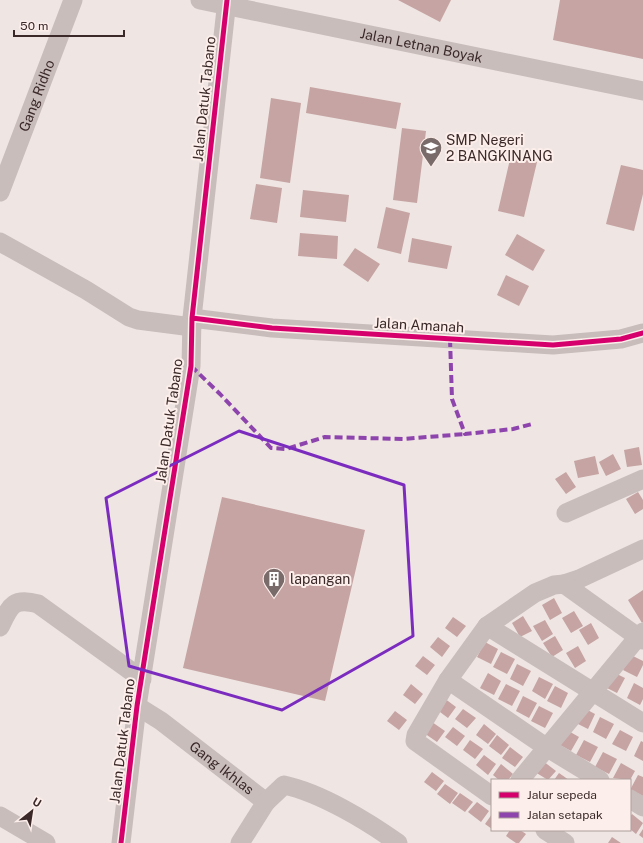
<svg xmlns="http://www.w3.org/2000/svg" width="643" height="843" font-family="'Public Sans',sans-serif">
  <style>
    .building { fill: #c5a4a3 }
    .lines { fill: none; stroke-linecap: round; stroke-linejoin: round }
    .minor { stroke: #c8bdbb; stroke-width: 19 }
    .quiet { stroke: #8e44ad; stroke-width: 4; stroke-dasharray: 8 4; stroke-linecap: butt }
    .cycleway-casing { stroke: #fceeea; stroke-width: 8 }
    .cycleway { stroke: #d6006c; stroke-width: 5 }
    .marked { fill: none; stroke: #7b2cbf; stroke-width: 3; stroke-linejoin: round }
    .labels { text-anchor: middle; stroke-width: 4; stroke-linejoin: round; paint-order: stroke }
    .street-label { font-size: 14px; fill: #3a2928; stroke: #fceeea }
    .poi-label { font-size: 14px; fill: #3a2928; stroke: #fceeea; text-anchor: start }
  </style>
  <rect width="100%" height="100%" fill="#efe5e2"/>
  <!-- building -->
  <path class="building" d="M398 0H451L440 22Z
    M560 0H643V59L553 40Z
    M310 87 401 103 396 129 306 113Z
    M271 98 301 103 290 183 260 178Z
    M402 128 426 131 417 203 393 200Z
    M511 155 537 162 524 217 498 211Z
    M621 165 643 170V194L634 231 606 224Z
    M256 184 282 188 277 223 250 219Z
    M303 190 349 195 346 222 300 217Z
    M386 207 410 213 401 254 377 248Z
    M300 233 338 236 337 259 298 256Z
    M517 234 545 250 533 271 505 255Z
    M412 238 452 246 447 269 408 262Z
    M355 248 380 264 368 282 343 265Z
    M506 275 529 286 519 306 497 295Z
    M639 447 642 465 627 467 624 450Z
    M613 454 621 469 606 476 599 462Z
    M595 456 599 474 578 478 574 461Z
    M566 472 576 487 566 494 555 479Z
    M638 492 643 500V509L635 514 626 499Z
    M222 497 365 530 325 701 183 668Z
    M643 590V622L642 623 628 600Z
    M554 598 562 613 550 620 542 605Z
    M574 611 583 626 571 633 562 618Z
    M523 616 532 631 520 637 512 623Z
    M453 617 466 626 457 637 445 628Z
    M545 620 553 634 542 641 533 626Z
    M591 623 599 638 588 645 579 630Z
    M555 636 563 650 552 657 543 643Z
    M438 637 450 646 442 657 430 647Z
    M485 642 498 649 491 664 477 657Z
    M578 646 586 661 575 668 566 653Z
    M501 652 515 659 507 674 493 667Z
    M631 655 643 661V665L637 677 623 670Z
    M423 656 435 665 427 675 415 666Z
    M517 664 531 671 523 686 510 679Z
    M611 671 625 678 617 693 603 686Z
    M488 673 501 681 494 695 480 688Z
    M539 677 553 684 545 699 532 691Z
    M634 683 643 688V699L640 705 627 698Z
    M411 684 423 694 415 704 403 695Z
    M506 684 520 691 512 706 498 699Z
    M555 686 568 693 561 708 547 701Z
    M523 696 537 703 529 718 516 711Z
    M444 698 456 707 448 718 436 709Z
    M539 706 553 713 545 728 531 721Z
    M582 707 595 714 588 729 574 722Z
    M463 709 476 718 467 728 455 719Z
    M395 711 407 720 399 730 387 721Z
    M600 717 614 724 606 739 593 732Z
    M432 722 445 731 437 742 424 733Z
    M484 724 496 734 488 744 476 735Z
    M453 727 465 736 457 746 445 737Z
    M565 729 579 737 571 751 558 744Z
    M620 730 633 737 626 751 612 744Z
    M497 735 509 745 501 755 489 746Z
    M470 740 483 749 475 759 463 750Z
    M584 740 598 747 590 762 576 755Z
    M641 741 643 742V761L634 756Z
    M510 747 523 757 515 767 502 758Z
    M603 752 617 759 609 774 595 767Z
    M484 755 496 764 488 775 476 765Z
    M543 761 556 771 548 780 535 772Z
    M621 763 635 771 630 780 613 778Z
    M501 764 513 774 508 780H499L493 775Z
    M432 772 444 781 436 791 424 782Z
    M559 773 569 780H554Z
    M638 775 643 777V796L630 790Z
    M445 784 458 793 450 804 437 794Z
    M460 793 473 802 465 812 452 803Z
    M477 802 489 811 481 822 468 812Z
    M492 814V829L485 824Z
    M632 814 643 823 636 834 630 829V817Z
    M643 829V838L639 835Z
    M510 830H520L526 834 519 843H516L506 836Z
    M612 837 621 843H608Z"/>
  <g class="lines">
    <!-- minor -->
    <g class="minor">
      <path id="s1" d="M200 0 643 91"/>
      <path id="s2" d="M0 192 73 0"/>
      <path d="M0 242 86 290 129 317 138 320 192 327"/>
      <path d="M192 318 272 328 553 345 621 339 643 333"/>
      <path d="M566 513 643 479"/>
      <path d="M564 584 579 579 643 549"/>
      <path d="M487 626 643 723"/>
      <path d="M0 627C10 606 13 597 38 604L142 679"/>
      <path d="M448 680 546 747 600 780"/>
      <path id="s3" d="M137 706 161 721 266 802 240 843"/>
      <path d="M520 780 638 637 643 640"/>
      <path d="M492 796 415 741 416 735 448 680 487 626 535 593 554 585 564 584 638 637 643 632"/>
      <path d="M630 799 643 807"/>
      <path d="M266 802 284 785C321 793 367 821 398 843"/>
      <path d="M0 816 46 843"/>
      <path d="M545 830 565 843"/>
      <path d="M121 843 137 706 191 366 192 318 227 0"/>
    </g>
    <!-- quiet -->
    <path class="quiet" d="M450 339 452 399 465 434 513 429 532 424
      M191 366 220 394 271 448 286 449 325 437 403 439 465 434"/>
    <!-- cycleway casing -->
    <g class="cycleway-casing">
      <path id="cycleway" d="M192 318 272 328 553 345 621 339 643 333
        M121 843 137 706 191 366 192 318 227 0"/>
    </g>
    <!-- cycleway -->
    <use href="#cycleway" class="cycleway"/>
  </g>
  <!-- marked area -->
  <path class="marked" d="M239 431 404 485 413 636 282 710 129 666 106 498Z"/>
  <!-- icons -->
  <defs>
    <g id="school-pin" transform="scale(1.15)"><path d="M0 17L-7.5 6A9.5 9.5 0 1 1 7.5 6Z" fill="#796b69" stroke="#fceeea"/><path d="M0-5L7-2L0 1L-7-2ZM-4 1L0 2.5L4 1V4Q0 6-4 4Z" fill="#fff"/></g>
    <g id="building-pin" transform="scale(1.15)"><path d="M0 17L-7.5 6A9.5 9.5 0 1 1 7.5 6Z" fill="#796b69" stroke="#fceeea"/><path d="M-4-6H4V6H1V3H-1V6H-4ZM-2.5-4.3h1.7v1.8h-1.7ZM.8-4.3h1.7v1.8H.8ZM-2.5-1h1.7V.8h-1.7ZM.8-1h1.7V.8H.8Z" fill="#fff"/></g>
  </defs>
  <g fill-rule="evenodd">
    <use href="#school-pin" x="431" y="148"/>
    <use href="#building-pin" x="274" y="579"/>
  </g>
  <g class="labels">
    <!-- street labels -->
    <g class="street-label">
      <text dy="5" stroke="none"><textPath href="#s1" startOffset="226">Jalan Letnan Boyak</textPath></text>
      <text dy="5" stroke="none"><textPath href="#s2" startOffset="103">Gang Ridho</textPath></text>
      <text transform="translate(204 99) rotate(-84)" y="5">Jalan Datuk Tabano</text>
      <text transform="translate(419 325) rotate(3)" y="5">Jalan Amanah</text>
      <text transform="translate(169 421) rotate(-82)" y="5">Jalan Datuk Tabano</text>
      <text transform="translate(122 741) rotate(-83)" y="5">Jalan Datuk Tabano</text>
      <text dy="5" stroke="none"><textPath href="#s3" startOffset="105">Gang Ikhlas</textPath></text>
    </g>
    <!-- poi labels -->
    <g class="poi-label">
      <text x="446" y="145">SMP Negeri<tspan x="446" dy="16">2 BANGKINANG</tspan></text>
      <text x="290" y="584">lapangan</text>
    </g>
  </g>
  <!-- legend -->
  <rect x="491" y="779" width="140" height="52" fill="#fceeea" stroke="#ae9f9c"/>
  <rect x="499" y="792" width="20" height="6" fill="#d6006c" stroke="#ae9f9c"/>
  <text x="527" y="799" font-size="12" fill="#3a2928">Jalur sepeda</text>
  <rect x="499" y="812" width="20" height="6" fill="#8e44ad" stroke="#ae9f9c"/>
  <text x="527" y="819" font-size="12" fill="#3a2928">Jalan setapak</text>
  <!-- north arrow -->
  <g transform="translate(32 811) rotate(30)" stroke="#fceeea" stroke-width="3" paint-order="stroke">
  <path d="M0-3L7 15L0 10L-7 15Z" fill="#3a2928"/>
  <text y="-6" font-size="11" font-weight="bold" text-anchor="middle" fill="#3a2928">U</text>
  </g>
  <!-- scale -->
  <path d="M14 30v6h110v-6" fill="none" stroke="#3a2928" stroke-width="2"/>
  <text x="20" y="30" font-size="12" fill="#3a2928" stroke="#fceeea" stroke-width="3" paint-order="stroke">50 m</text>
</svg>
